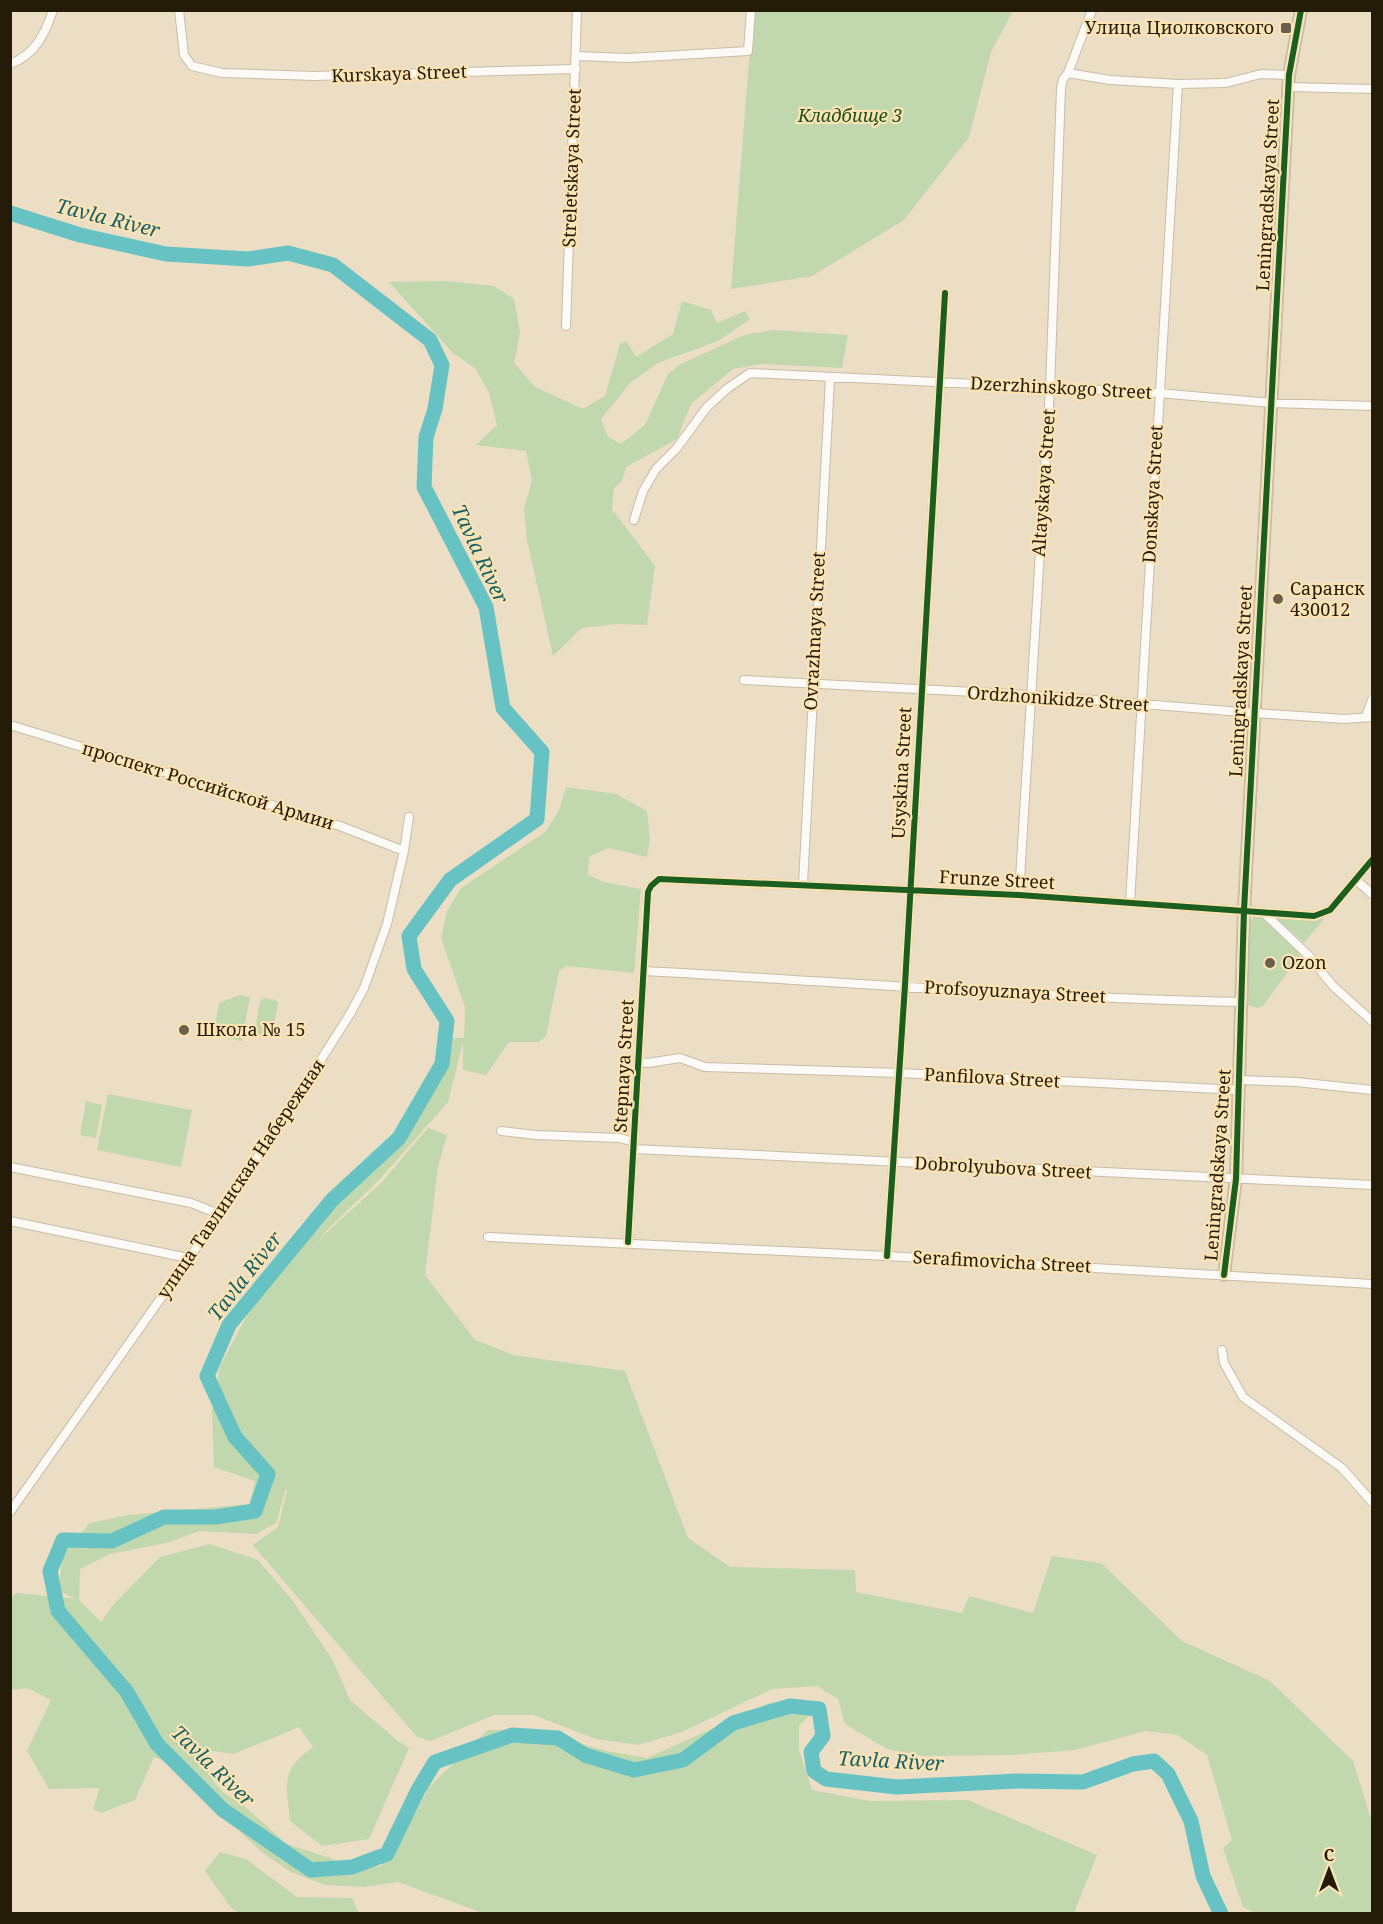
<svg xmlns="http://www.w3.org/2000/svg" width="1383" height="1924" font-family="'Noto Serif',serif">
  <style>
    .green { fill: #c1d7ad }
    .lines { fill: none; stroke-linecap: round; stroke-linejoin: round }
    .river { stroke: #67c3c3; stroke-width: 15 }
    .street-casing { stroke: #c7bda8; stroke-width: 10 }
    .secondary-casing { stroke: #c7bda8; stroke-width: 14 }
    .street { stroke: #fcfaf6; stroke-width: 8 }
    .secondary { stroke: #fcfaf6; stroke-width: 10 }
    .cycleway-casing { stroke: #fce3b4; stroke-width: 10 }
    .cycleway { stroke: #1b5e20; stroke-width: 6 }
    .poi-dot { fill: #6a5f4a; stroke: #fce3b4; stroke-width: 2 }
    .labels { text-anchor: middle; stroke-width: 4.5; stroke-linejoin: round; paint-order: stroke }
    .poi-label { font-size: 18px; fill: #241b09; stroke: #fce3b4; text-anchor: start }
    .street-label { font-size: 18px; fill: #241b09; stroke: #fce3b4 }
    .park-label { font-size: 18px; font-style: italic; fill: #1c531c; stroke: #fce3b4 }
    .water-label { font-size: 20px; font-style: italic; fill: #1a6268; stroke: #fce3b4 }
  </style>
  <rect width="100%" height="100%" fill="#ecdec4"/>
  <!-- green -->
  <path class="green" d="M753 11H1013L991 52 969 137 904 220 812 276 731 289Z
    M447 281 494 286 514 299 520 333 514 363 535 387 583 409 605 396 620 344 626 341 636 357 673 334 682 301 711 310 717 323 745 311 750 319 718 341 658 363 630 383 601 419 608 437 621 444 645 425 668 374 681 364 744 335 773 330 848 335 842 368 761 364 733 369 691 404 677 439 626 467 622 481 614 488 612 509 655 566 647 625 617 624 582 628 553 656 527 540 524 509 532 480 526 451 476 445 497 425 489 392 475 368 453 353 389 282Z
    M566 787 616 794 647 811 650 839 647 857 608 848 589 857 588 875 604 882 641 889 634 973 567 966 559 971 546 1036 539 1042H509L486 1075 463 1070V1042L448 1102 380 1179 326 1231 314 1249 325 1234 382 1182 428 1128 447 1135 438 1166 425 1275 475 1340 514 1355 625 1371 688 1538 730 1567 855 1570 856 1592 962 1613 969 1596 1033 1613 1052 1556 1101 1563 1182 1641 1270 1681 1353 1761 1372 1822V1876L1371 1880 1372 1913H1255L1243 1907 1223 1848 1232 1840 1207 1755 1178 1735 1146 1731 1075 1750 1011 1755 923 1756 887 1749 845 1724 838 1699 817 1686 772 1689 682 1732 638 1745 596 1739 534 1715H494L431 1741 417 1737 253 1545 278 1527 287 1491 286 1488 276 1523 256 1534 200 1531 166 1543 110 1554 80 1569 79 1600 101 1622 113 1605 160 1557 210 1544 258 1560 293 1601 332 1659 350 1700 398 1741 409 1748 369 1839 322 1846 290 1821C287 1784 279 1771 313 1747L299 1727 234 1754 199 1749 214 1782 224 1793 243 1805 287 1844 330 1858 356 1870 381 1866 401 1841 429 1787 488 1730H534L607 1751 647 1758 769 1703 799 1700 812 1712 799 1726V1750L812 1790 870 1801 968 1800 1097 1855 1074 1913H483L398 1882 364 1887 325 1885 291 1872 263 1853 189 1784 193 1773 154 1757 135 1800 101 1813 93 1809 100 1788 49 1789 27 1751 51 1700 27 1688 11 1690V1597L17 1593 76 1599 58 1590 63 1555 90 1523 129 1515 250 1504 255 1481 214 1467 212 1411 220 1366 249 1312 299 1230 399 1127 429 1100 439 1038H464L465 1007 441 938 447 911 461 888 545 832 559 810Z
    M1254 916 1264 918 1299 950 1300 955 1263 1006 1258 1008 1248 1005C1248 984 1241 931 1254 916Z
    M1274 916 1299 919H1324L1304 943Z
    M240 995 250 997 242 1041 213 1036 219 1003Z
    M264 998 276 1000 278 1003 272 1035 270 1037 258 1035 255 1031 260 1001Z
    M108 1094 192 1110 181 1167 97 1150Z
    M86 1101 102 1105 96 1138 80 1135Z
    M220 1852 246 1859 297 1897 352 1898 359 1913H239L231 1908 205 1871Z"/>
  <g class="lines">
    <!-- river -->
    <path class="river" d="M10 213 80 235 166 254 248 259 288 253 333 265 430 340 442 365 435 409 426 437 424 487 486 607 503 708 542 752 537 819 450 880 409 936 414 969 447 1021 442 1064 399 1138 332 1200 229 1325 207 1376 235 1437 268 1474 255 1511 216 1517H164L112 1541 63 1540 50 1571 58 1611 127 1692 157 1744 223 1810 311 1870 352 1867 387 1854 418 1790 435 1762 512 1735 558 1738 585 1755 634 1770 683 1760 733 1723 790 1706 819 1709 823 1736 811 1752 814 1771 826 1779 897 1787 1018 1781 1083 1782 1133 1764 1154 1761 1168 1774 1191 1821 1203 1876 1221 1914"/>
    <!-- street casing -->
    <g class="street-casing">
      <path id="street" d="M179 10 184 55 192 66 222 73 314 76 576 69
        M576 56 628 58 748 51 751 10
        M10 64C35 55 45 34 53 10
        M1068 73 1110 80 1178 84 1226 83 1261 74 1289 75
        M1289 87 1372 89
        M566 326 577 10
        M634 520 643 491 656 469 676 449 707 407 728 388 750 373 1159 393 1271 403 1372 406
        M744 680 1031 695 1254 713 1344 719 1372 717
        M1366 716 1372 700
        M10 725 340 826 404 851
        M1356 880 1372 894
        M803 884 830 379
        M1019 895 1050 388 1061 89 1063 79 1068 73 1092 10
        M1130 903 1178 84
        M1263 912 1309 956 1333 986 1372 1021
        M645 971C844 982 1043 998 1242 1002
        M638 1062 648 1063 680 1058 705 1067 900 1073 1239 1090
        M1240 1080 1296 1082 1372 1090
        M501 1131 536 1135 620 1138 634 1142
        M634 1149 1372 1185
        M10 1167 191 1203 219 1214
        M10 1221 188 1258
        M488 1237 887 1256 1372 1284
        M628 1242 648 892 651 886 659 879 1019 895 1314 916 1330 910 1372 860
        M887 1256 905 985 945 293
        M1222 1350 1224 1363 1243 1397 1342 1468 1372 1502
        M10 1512 197 1247 287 1113 350 1014 364 988 387 924 404 851 409 817"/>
    </g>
    <!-- secondary casing -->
    <g class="secondary-casing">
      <path id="secondary" d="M1224 1275 1236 1179 1244 910 1289 75 1301 10"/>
    </g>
    <!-- street -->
    <use href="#street" class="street"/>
    <!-- secondary -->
    <use href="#secondary" class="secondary"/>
    <!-- cycleway casing -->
    <g class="cycleway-casing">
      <path id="cycleway" d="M628 1242 648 892 651 886 659 879 1019 895 1314 916 1330 910 1372 860
        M887 1256 905 985 945 293
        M1224 1275 1236 1179 1244 910 1289 75 1301 10"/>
    </g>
    <!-- cycleway -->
    <use href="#cycleway" class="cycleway"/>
  </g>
  <!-- markers -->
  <g class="poi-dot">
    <rect x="1280" y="22" width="12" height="12" rx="3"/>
    <circle cx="1278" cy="599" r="6"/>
    <circle cx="1270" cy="963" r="6"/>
    <circle cx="184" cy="1030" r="6"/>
  </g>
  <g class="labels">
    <!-- poi labels -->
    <g class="poi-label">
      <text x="1274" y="34" text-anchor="end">Улица Циолковского</text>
      <text x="1290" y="595">Саранск<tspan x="1290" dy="21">430012</tspan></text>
      <text x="1282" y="969">Ozon</text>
      <text x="196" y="1036">Школа № 15</text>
    </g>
    <!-- street labels -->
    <g class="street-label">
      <text transform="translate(399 74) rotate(-2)" y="6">Kurskaya Street</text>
      <text transform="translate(572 168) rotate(-88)" y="6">Streletskaya Street</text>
      <text transform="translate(1268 195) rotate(-87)" y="6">Leningradskaya Street</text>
      <text transform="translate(1061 388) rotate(3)" y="6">Dzerzhinskogo Street</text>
      <text transform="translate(1044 483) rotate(-86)" y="6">Altayskaya Street</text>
      <text transform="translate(1153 494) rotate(-87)" y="6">Donskaya Street</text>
      <text transform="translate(815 631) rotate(-87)" y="6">Ovrazhnaya Street</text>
      <text transform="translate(1241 681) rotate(-87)" y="6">Leningradskaya Street</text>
      <text transform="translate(1058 699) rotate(4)" y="6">Ordzhonikidze Street</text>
      <text transform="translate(902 773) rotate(-87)" y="6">Usyskina Street</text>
      <text transform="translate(208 786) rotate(17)" y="6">проспект Российской Армии</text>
      <text transform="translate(997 880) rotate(3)" y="6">Frunze Street</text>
      <text transform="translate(1015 992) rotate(3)" y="6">Profsoyuznaya Street</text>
      <text transform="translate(624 1066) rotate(-87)" y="6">Stepnaya Street</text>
      <text transform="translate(992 1078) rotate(3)" y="6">Panfilova Street</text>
      <text transform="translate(1218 1165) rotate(-86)" y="6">Leningradskaya Street</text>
      <text transform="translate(1003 1168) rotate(3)" y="6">Dobrolyubova Street</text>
      <text transform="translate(241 1179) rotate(-56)" y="6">улица Тавлинская Набережная</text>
      <text transform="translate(1002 1262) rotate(3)" y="6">Serafimovicha Street</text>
    </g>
    <!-- park labels -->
    <g class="park-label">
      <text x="850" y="122">Кладбище 3</text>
    </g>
    <!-- water labels -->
    <g class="water-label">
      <text transform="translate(108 218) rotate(14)" y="7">Tavla River</text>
      <text transform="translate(480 554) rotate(65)" y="7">Tavla River</text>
      <text transform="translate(245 1276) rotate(-52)" y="7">Tavla River</text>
      <text transform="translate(891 1761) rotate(3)" y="7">Tavla River</text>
      <text transform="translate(213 1766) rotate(44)" y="7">Tavla River</text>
    </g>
  </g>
  <!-- border -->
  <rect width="1383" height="1924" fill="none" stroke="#241b09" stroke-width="24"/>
  <!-- north arrow -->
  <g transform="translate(1329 1870)" stroke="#fce3b4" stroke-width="4.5" paint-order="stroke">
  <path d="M0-4.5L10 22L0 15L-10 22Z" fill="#241b09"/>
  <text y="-9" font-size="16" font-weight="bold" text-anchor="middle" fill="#241b09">С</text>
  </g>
</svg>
